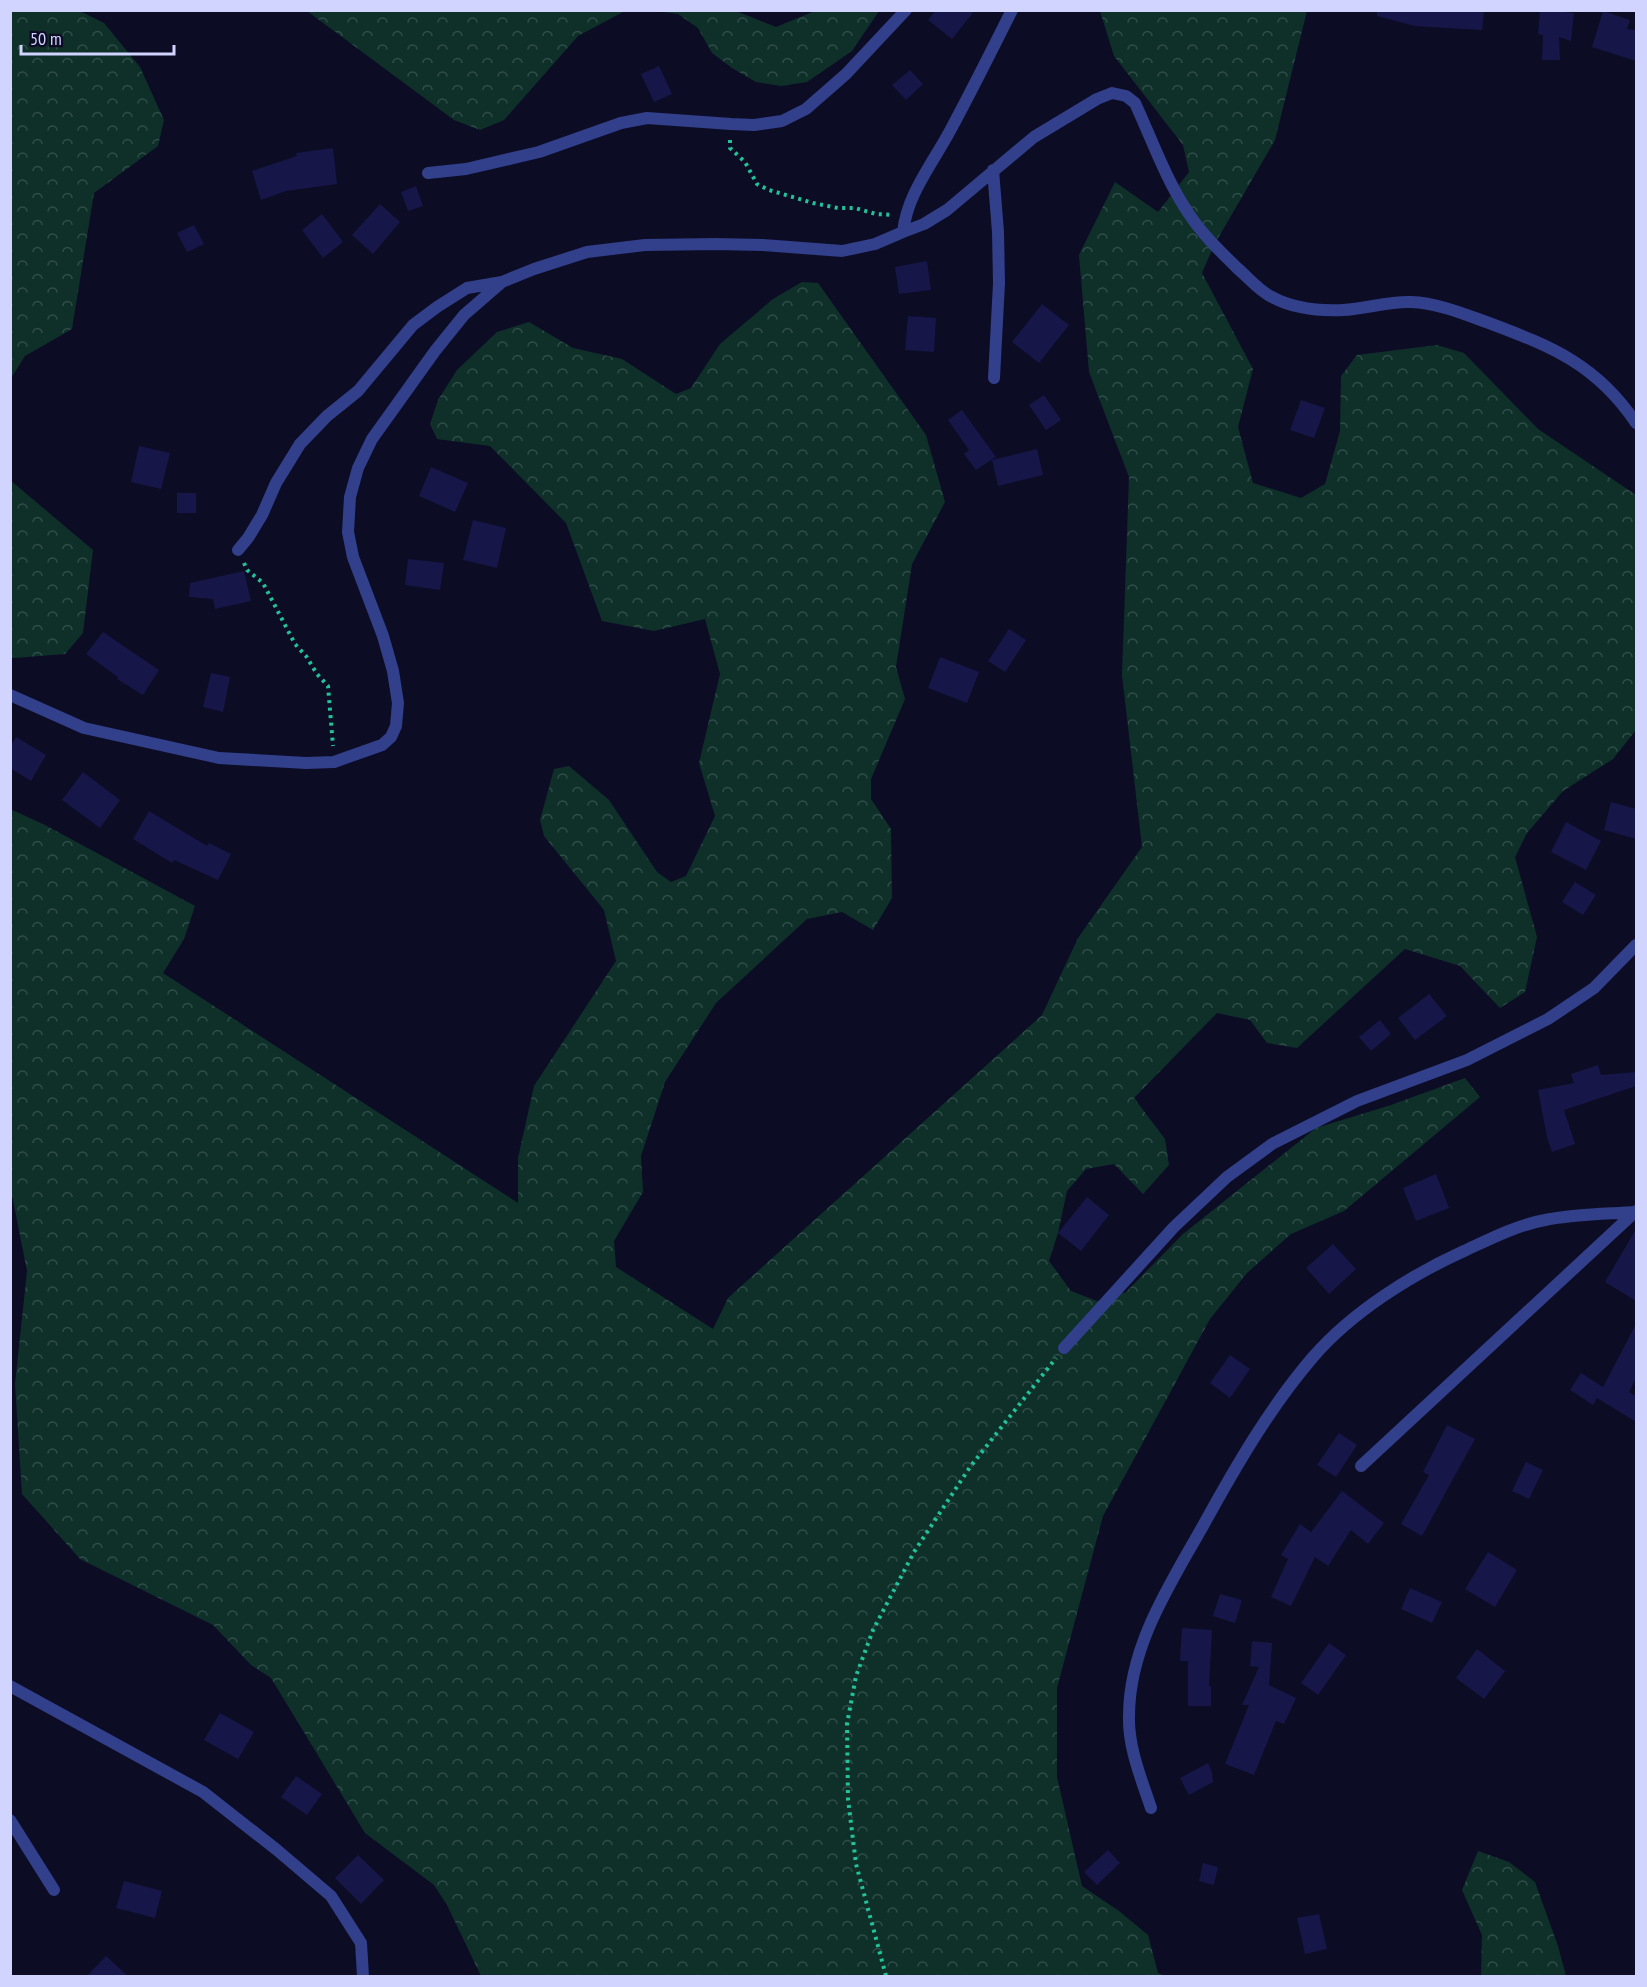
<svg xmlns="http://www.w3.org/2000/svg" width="1647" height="1987" font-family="'PT Sans Narrow',sans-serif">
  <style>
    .forest { fill: url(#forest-crowns) }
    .building { fill: #171648 }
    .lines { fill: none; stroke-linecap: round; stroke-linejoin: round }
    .path { stroke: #22c29b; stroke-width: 4; stroke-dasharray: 3 4.5; stroke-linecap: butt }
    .minor { stroke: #323f8a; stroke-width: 12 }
  </style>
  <defs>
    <pattern id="forest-crowns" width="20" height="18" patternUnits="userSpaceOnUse" patternTransform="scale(1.5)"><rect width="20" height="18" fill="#0e3029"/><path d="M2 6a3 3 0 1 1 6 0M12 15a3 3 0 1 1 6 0" fill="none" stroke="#304d49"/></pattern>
  </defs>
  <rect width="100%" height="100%" fill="#0c0c25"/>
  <!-- forest -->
  <path class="forest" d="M11 10 80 11 104 23 140 67 164 120 158 146 94 193 72 329 25 356 11 378Z
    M307 11H643L623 12 578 36 504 120 480 130 454 120Z
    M656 11H736L776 27 815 11H879L852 51 807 82 781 86 756 82 732 68 712 53 698 28 678 14Z
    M1100 11H1307L1275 140 1214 245 1202 273 1253 369 1238 427 1253 483 1301 498 1325 484 1340 431 1341 376 1357 355 1437 345 1464 353 1538 429 1636 495V730L1613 759 1563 791 1527 833 1515 857 1537 937 1525 992 1500 1008 1460 966 1405 949 1297 1048 1267 1043 1250 1020 1217 1013 1134 1098 1165 1139 1169 1165 1143 1194 1114 1164 1086 1169 1067 1191 1058 1233 1049 1261 1071 1291 1097 1301 1126 1292 1183 1234 1316 1128 1391 1105 1465 1078 1480 1097 1344 1211 1291 1234 1247 1273 1210 1319 1103 1516 1057 1688V1777L1082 1886 1119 1911 1148 1935 1158 1973 1166 1976H481L447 1905 434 1885 365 1833 271 1678 251 1665 213 1625 80 1559 22 1494 15 1384 27 1271 10 1185V809L45 825 195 906 184 939 163 973 518 1203V1158L534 1086 616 961 604 910 544 836 540 820 554 769 569 766 609 800 657 872 671 882 686 876 715 816 699 763 720 674 705 619 654 631 602 621 566 523 490 446 437 439 430 424 438 400 457 370 497 332 529 322 573 348 622 359 676 394 691 388 720 344 773 299 802 282 818 283 926 435 945 502 912 564 896 667 905 699 871 779V799L891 829 892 898 873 930 842 912 807 919 716 1003 665 1082 641 1156 643 1192 614 1241 616 1267 713 1329 728 1298 1042 1015 1078 938 1142 847 1122 675 1129 477 1089 372 1079 255 1115 182 1158 212 1189 172 1183 145 1114 56Z
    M10 480 93 550 83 633 65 654 14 658 11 657Z
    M1478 1851 1509 1862 1535 1882 1558 1946 1566 1976H1481L1482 1935 1462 1890Z"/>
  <!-- building -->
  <path class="building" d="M936 10H975L952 39 928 20Z
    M1377 10H1451L1484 12 1482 30 1415 26 1377 16Z
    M1540 10 1574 13 1571 41 1559 37 1560 60H1542L1543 35 1538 34Z
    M1603 11 1630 20 1627 29 1636 30V61L1592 47Z
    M659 66 672 94 654 102 641 74Z
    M910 70 923 84 906 100 892 85Z
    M333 148 337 184 286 191 261 200 252 171 297 156 296 153Z
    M416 186 423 206 408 211 401 192Z
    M380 204 400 222 373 254 352 235Z
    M322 214 343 242 323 258 302 230Z
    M194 225 204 244 187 252 177 233Z
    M927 261 931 290 899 294 895 267Z
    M1042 304 1069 325 1039 363 1012 342Z
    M908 316 936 318 934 352 905 350Z
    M1044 395 1061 420 1046 430 1029 405Z
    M1301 400 1325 408 1314 438 1290 430Z
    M962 410 996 457 976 470 964 454 969 450 948 420Z
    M139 446 170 453 161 489 131 482Z
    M1037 449 1043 475 998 486 992 460Z
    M431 467 468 483 455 512 419 496Z
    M177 493H196V513H177Z
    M473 520 506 528 497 568 463 560Z
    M408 559 444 563 440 590 405 585Z
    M244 571 251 601 215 609 213 599 189 597 190 583Z
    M1009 629 1026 640 1005 672 988 661Z
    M103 632 159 670 143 695 117 679 118 677 86 654Z
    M940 657 979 672 967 703 928 688Z
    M211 673 230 677 223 712 203 707Z
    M16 737 46 755 31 781 10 768V747Z
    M83 772 120 800 100 828 62 800Z
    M1611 802 1636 809V839L1604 830Z
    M149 811 207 846 209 843 231 854 218 880 174 860 172 863 133 839Z
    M1566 822 1601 841 1586 870 1551 852Z
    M1575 882 1596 895 1583 915 1562 902Z
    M1429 994 1447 1016 1415 1040 1398 1018Z
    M1380 1020 1391 1034 1371 1051 1359 1037Z
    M1598 1065 1601 1075 1636 1072V1086L1564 1110 1575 1144 1552 1152 1547 1137 1538 1090 1574 1083 1571 1074Z
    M1436 1174 1449 1208 1416 1221 1403 1188Z
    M1087 1197 1109 1215 1081 1251 1058 1233Z
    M1636 1229V1301L1605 1282Z
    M1333 1244 1356 1269 1329 1294 1306 1268Z
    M1636 1324V1378L1629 1392 1636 1396V1422L1597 1398 1593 1405 1570 1390 1581 1373 1603 1387Z
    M1230 1355 1250 1369 1230 1398 1210 1383Z
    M1447 1425 1475 1439 1422 1536 1401 1524 1429 1475 1423 1472Z
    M1339 1433 1357 1445 1336 1477 1317 1465Z
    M1526 1462 1543 1470 1529 1499 1512 1491Z
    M1342 1491 1384 1523 1368 1544 1351 1530 1328 1566 1315 1557 1291 1606 1271 1597 1288 1559 1281 1555 1300 1524 1311 1532Z
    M1488 1552 1517 1570 1495 1607 1465 1589Z
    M1410 1588 1442 1602 1432 1623 1401 1609Z
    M1220 1594 1242 1600 1235 1623 1213 1616Z
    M1182 1628 1212 1630 1209 1686H1211V1706H1188V1661H1180Z
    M1252 1641 1272 1643 1269 1685 1296 1698 1284 1724 1276 1721 1254 1775 1225 1764 1249 1705H1242L1259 1667 1250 1666Z
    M1329 1643 1346 1655 1318 1695 1301 1683Z
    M1477 1649 1505 1671 1484 1699 1456 1678Z
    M220 1713 254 1732 238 1759 204 1740Z
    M1208 1763 1212 1772 1213 1782 1189 1795 1180 1778Z
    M296 1776 322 1794 307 1815 281 1797Z
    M1108 1850 1120 1863 1097 1885 1084 1872Z
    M358 1855 384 1880 361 1904 335 1878Z
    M1203 1863 1218 1867 1214 1885 1199 1881Z
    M124 1881 162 1891 155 1918 116 1908Z
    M1319 1914 1327 1949 1305 1954 1297 1918Z
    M106 1956 129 1977H86Z"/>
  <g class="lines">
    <!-- path -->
    <path class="path" d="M730 140V148L745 162 757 184 769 190 813 203 838 208H855L876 214 893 215
      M244 563 247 570 263 583 295 644 306 656 317 674 328 686 333 746
      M886 1976 856 1864 848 1799 847 1724 856 1676 873 1630 914 1552 970 1467 1056 1358"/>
    <!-- minor -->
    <path class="minor" d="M1012 10C992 50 972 90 951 129 933 163 907 194 903 232L924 224 947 210 1034 137 1097 99 1112 93 1126 96 1135 103C1152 140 1166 180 1189 214 1202 234 1220 251 1237 268 1248 277 1259 291 1272 297 1292 308 1320 311 1343 310 1366 309 1388 301 1411 302 1438 303 1464 314 1489 323 1553 347 1597 365 1636 423
      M993 170 998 232 999 283 994 378
      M428 173 466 169 539 152 621 123 647 118 731 124 754 125 782 121 806 109 846 74 906 10
      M238 550 248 538 262 515 276 483 300 444 327 416 358 391 413 325 437 307 467 288 502 282
      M10 695 84 728 219 758 306 763 334 762 382 745 391 737 396 726 398 703 393 671 383 636 353 557 348 532 350 497 358 468 372 439 435 351 464 315 502 282 534 269 587 252 645 245 716 244 763 245 842 251 875 244 903 232
      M1064 1348 1174 1227 1227 1177 1272 1144 1357 1101 1467 1060 1548 1019 1594 988 1636 945
      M1361 1466 1636 1211
      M10 1686 203 1792 277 1850 331 1896 361 1943 363 1976
      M1151 1808C1141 1778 1128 1747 1129 1716 1129 1645 1171 1583 1204 1524 1236 1466 1270 1407 1313 1357 1352 1312 1411 1275 1464 1251 1490 1239 1517 1225 1545 1220 1574 1214 1605 1214 1635 1212
      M10 1820 54 1890"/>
  </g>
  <!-- border -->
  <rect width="1647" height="1987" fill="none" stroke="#d0d4ff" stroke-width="24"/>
  <!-- scale -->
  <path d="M21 45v9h153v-9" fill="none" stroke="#d0d4ff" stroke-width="3"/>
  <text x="30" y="45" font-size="18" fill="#d0d4ff" stroke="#0c0c25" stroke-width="4.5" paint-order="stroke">50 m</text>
</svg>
